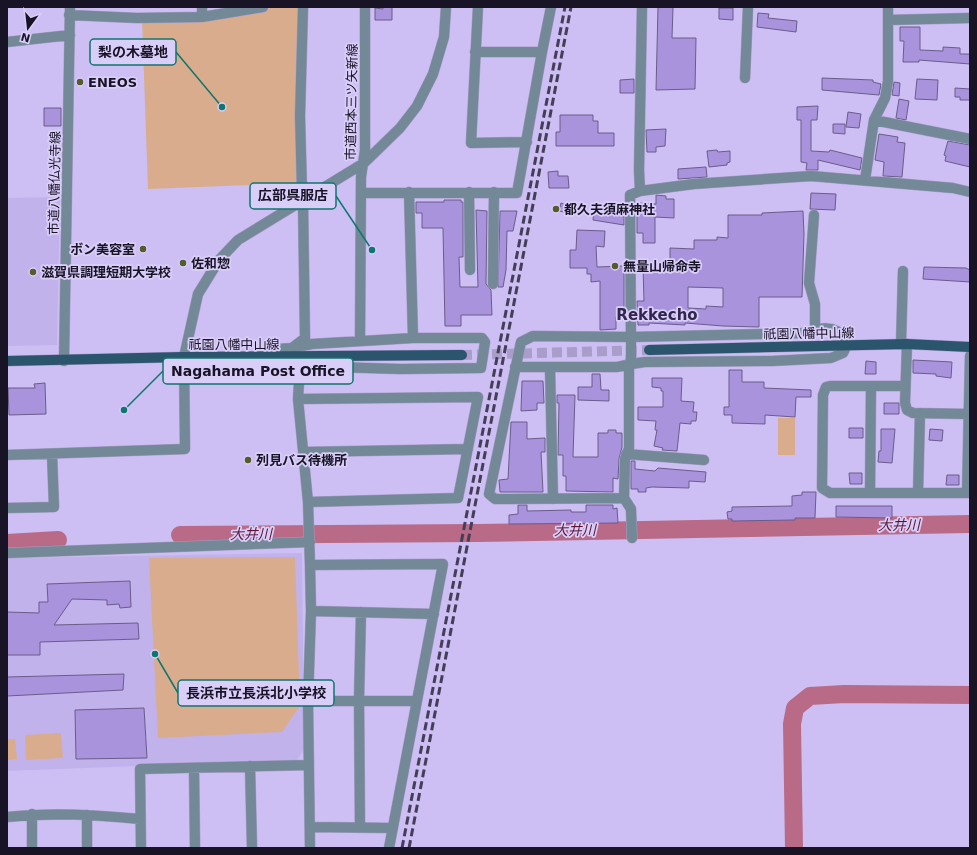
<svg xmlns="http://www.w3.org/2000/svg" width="977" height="855" font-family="'DejaVu Sans','Noto Sans JP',sans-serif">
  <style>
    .built { fill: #c2b2ec }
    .green { fill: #d8ac8d }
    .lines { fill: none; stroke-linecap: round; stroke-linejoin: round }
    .river { stroke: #b96a87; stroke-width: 18 }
    .building { fill: #a993dc; stroke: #6a5c8a; fill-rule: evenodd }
    .major-tunnel { stroke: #a99dca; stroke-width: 10; stroke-dasharray: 10 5; stroke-linecap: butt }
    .minor-casing { stroke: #a99dca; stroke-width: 11 }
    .major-casing { stroke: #a99dca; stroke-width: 11 }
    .minor { stroke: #748998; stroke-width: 10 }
    .major { stroke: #2b546d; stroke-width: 10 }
    .rail { stroke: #453e58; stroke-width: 3; stroke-dasharray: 8 4; stroke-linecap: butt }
    .minor-bridge-casing { stroke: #a99dca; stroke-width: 11; stroke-linecap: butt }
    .minor-bridge { stroke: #748998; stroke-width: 10 }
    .poi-dot { fill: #545c2b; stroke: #d9cef8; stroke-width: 1.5 }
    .labels { text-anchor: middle; stroke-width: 3.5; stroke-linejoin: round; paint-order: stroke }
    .poi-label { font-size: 13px; font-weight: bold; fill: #181325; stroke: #d9cef8; text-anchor: start }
    .street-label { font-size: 13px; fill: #181325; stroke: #d9cef8 }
    .water-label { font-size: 14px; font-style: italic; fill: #5b1234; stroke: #d9cef8 }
    .quarter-label { font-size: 15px; font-weight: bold; fill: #32254e; stroke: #d9cef8 }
    .leader { fill: none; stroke: #0f766e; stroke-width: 1.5 }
    .callout-dot { fill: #0f766e; stroke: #d9cef8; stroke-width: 1.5 }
    .callout { fill: #d9cef8; stroke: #0f766e; stroke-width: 1.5 }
    .callout-label { font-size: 14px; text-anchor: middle; font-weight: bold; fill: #181325 }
  </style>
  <rect width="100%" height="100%" fill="#cdbff3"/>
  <!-- built -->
  <path class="built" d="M60 197 57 345 7 346V198Z
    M302 553 304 749 297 760 7 771V558Z"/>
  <!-- green -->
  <path class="green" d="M277 7H302L300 183 148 189 142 19 197 20Z
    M778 418H795V455H778Z
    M295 557 300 706 282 732 158 738 149 558Z
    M61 733 63 758 26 760 25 735Z
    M7 739H15L17 759 7 760Z"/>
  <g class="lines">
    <!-- river -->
    <path class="river" d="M180 535 477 533 970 524
      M7 543 58 540
      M794 848 792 724 795 708 810 696 844 694 970 695"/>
  </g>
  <!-- building -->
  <path class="building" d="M383 7H392V20H375V8L383 9Z
    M658 7H673L672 38H696L695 89 656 90Z
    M719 8H733V20L719 19Z
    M758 13 769 14 768 18 797 21 796 32 757 27Z
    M900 27H920V50L943 51V47L960 48V54H970V64L919 60V62H903L904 41H900Z
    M822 78 873 80V82L881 84 879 95 822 90Z
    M634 79V93H620V80Z
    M917 79 938 80 937 100 915 99Z
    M894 82 900 83 899 96 892 95Z
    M955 88 970 89V100H960V97H955Z
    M899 99 909 101 906 120 896 118Z
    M818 106 817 120H811V151L829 152 830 150 862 158 860 170 818 160V170H806L807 163 801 162V120H797V107Z
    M44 108H61V126H44Z
    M848 112 861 114 859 128 846 127Z
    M560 115H593V121H598V133H614V146H556V132H560Z
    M833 124H845V134L833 133Z
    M666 129 665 146 656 147V152H647L646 130Z
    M879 134 898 137 897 142 905 143 902 177 883 176 884 162 875 160Z
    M948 141 970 145V167L945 161 946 156 944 155Z
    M717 150 718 152 730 151V162L727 163V165L709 167 707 151Z
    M706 167 707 177 678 179V169Z
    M558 171V176H568L569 188H549L548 172Z
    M811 193 836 194 835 210 810 209Z
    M656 195 666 196V199H674V218L655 217V243H643V233H637V203L656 204Z
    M444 200H461V202H463V257H459L460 287H478L476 210 487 211 486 284 491 290 492 315H461V326H445L443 228H422V213H416V202H444Z
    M561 203 571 206 569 213 559 211Z
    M597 207 617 208 616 215 624 216V225L593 220 594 208Z
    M500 211H517L513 231H507L506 270 503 287H498Z
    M803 211 804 234 802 297H759V327L723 326 685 323V325L649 323V325H638L637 301H644L643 267 670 266V248L694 249V240H717V237L728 238V215H762V213ZM688 287 723 288V307L706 306V309L688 308Z
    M577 230 605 231 604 247 596 246 597 267 624 266V317H616V329L600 330V281L591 282V274H587V268H570V250H576Z
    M924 267 966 268 970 270V282L923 279Z
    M913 360 952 362 951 378 936 376V374L913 373Z
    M866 361 876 362V374H865Z
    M729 370H742V382H764V388L811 390V397H796L795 417 765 415V424L732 423V415H724V407H729Z
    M592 374H600L601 390H609V401L578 400V387H592Z
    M652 378H682L681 401 694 402 693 412H697L696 421H691V424L680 423 677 451 662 450 663 448 654 446 657 430H655L656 421 638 420V407H663V391H661V388L652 387Z
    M522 381H543L544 403H537V410L521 411Z
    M45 383 46 414 9 415 8 388H35L34 384Z
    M557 395H575L573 457H598V433H608V430H616V433H622V447L619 459 618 479 613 478V492L566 491V476H563V455H558L559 403H557Z
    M884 403H899V414H884Z
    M511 422H527V439L545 438V452H541L543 492H500L499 480 508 479Z
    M849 428H863V438H849Z
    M881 429H895L892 463 878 462 879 451H881Z
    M930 429 943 430 942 441 929 440Z
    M631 461H635V469L655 471 658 468 706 472 705 482 689 481V488L652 487 646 488V492H638V489H631Z
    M849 473H862V484H850Z
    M947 475H959V485H946Z
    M802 492H816L815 518H795V520L732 521V519H728L727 512 732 511V507L792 506V496L802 495Z
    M518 505H527V511L571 510V512H586V505H613V509L617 508 618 523 509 524V515L518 514Z
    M836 506H892V518L836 517Z
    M130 581 131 607 120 608 119 604 107 605V600L72 599 54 625 138 623 139 639 40 642V655H7V612L39 613V602H48L47 584Z
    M124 674 123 690 7 696V677Z
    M144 708 147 758 76 759 75 710Z"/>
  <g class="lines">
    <!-- major-tunnel -->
    <path class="major-tunnel" d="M462 355 649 350"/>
    <!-- minor casing -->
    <g class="minor-casing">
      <path id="minor" d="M478 7 471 143 527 142
        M69 15 137 18 202 17 263 7
        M202 17V7
        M888 20 970 18
        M7 42 70 35
        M542 52 551 7
        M745 78 748 7
        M874 120 970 139
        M865 180 874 120 885 98 888 81V7
        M640 191 694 184 811 176 953 188 970 192
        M302 192 300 116 303 7
        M409 192 413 338
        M469 192 470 270
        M361 193H517L542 52H475
        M303 201 305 338 292 348 278 349 274 357 280 364 300 366 298 399 308 502 310 565 311 611 308 701 310 848
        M814 215 809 283 815 304V330
        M493 284 494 192
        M360 341 361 177 365 150V7
        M631 344 630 195 640 191 639 170 642 7
        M901 344 903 271
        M907 344 905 403 907 410 913 413 968 414
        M296 347 312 344 413 338H482L485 342 481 368 400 369 300 366
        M64 361 70 7
        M515 367H617C626 365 635 363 645 362L772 361 831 358 843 353C846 348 847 343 844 338 835 324 820 328 807 333L631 337 533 336 521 342 489 494 495 499 624 498 625 459 629 448V368C630 365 631 361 631 357
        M550 368 553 499
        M905 386H830L826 387 823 395 822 488 830 493H970
        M298 399 478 397 458 498 308 502
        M304 452 468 449
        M626 454 704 460
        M7 455 185 449 184 357 198 294 219 260 238 240 364 163 400 128 417 106 433 74 444 37 446 7
        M870 493 871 386
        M918 493 920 413
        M967 493 970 356
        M624 498 631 509 632 538
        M7 508 54 507 52 454
        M7 553 310 542
        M310 565 443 564 389 848
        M311 611 434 614
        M308 701H417
        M250 766 252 848
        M194 768 195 848
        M7 817C52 812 96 815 140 819
        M310 827 393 828
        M360 828 359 700 361 612
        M32 848V814
        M87 848V815
        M141 848 140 769 309 765"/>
    </g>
    <!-- major casing -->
    <g class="major-casing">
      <path id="major" d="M649 350 907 344 970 347
        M7 361 184 357 462 355"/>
    </g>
    <!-- minor -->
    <use href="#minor" class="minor"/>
    <!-- major -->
    <use href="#major" class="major"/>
    <!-- rail -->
    <path class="rail" d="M402 848 565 7
      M409 848 571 7"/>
    <!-- minor-bridge casing -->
    <g class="minor-bridge-casing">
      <path id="minor-bridge" d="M631 346V357"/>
    </g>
    <!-- minor-bridge -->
    <use href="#minor-bridge" class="minor-bridge"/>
  </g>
  <!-- markers -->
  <g class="poi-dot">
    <circle cx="80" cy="82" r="4"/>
    <circle cx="556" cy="209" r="4"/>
    <circle cx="143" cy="249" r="4"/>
    <circle cx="183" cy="263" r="4"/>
    <circle cx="615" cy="266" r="4"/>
    <circle cx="33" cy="272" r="4"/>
    <circle cx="248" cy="460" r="4"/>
  </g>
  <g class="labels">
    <!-- poi labels -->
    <g class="poi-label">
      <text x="88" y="87">ENEOS</text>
      <text x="564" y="214">都久夫須麻神社</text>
      <text x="135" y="254" text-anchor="end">ボン美容室</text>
      <text x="191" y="268">佐和惣</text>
      <text x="623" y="271">無量山帰命寺</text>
      <text x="41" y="277">滋賀県調理短期大学校</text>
      <text x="256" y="465">列見バス待機所</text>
    </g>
    <!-- street labels -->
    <g class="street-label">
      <text transform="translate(351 102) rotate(-89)" y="5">市道西本三ツ矢新線</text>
      <text transform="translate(54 183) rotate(-89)" y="5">市道八幡仏光寺線</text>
      <text transform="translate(809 333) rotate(-1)" y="5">祇園八幡中山線</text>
      <text x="234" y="349">祇園八幡中山線</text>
    </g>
    <!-- water labels -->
    <g class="water-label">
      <text transform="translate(899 525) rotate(-1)" y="5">大井川</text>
      <text transform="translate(575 530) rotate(-1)" y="5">大井川</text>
      <text transform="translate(251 534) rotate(-1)" y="5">大井川</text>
    </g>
    <!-- quarter labels -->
    <g class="quarter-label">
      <text x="657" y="320">Rekkecho</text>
    </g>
  </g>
  <!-- callouts -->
  <path class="leader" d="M222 107L176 52M372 250L336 196M124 410L163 371M155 654L178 693"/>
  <g class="callout-dot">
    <circle cx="222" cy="107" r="4"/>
    <circle cx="372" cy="250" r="4"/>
    <circle cx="124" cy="410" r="4"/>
    <circle cx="155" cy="654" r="4"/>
  </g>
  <g class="callout">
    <rect x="90" y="39" width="86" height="26" rx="4"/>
    <rect x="250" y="183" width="86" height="26" rx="4"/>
    <rect x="163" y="358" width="190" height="26" rx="4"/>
    <rect x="178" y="680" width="156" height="26" rx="4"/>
  </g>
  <g class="callout-label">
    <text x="133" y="57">梨の木墓地</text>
    <text x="293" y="200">広部呉服店</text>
    <text x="258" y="376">Nagahama Post Office</text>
    <text x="256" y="698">長浜市立長浜北小学校</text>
  </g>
  <!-- border -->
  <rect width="977" height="855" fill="none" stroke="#181325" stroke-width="16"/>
  <!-- north arrow -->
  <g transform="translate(28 28) rotate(195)" stroke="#d9cef8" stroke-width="3" paint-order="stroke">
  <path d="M0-3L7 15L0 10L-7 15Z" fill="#181325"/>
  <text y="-6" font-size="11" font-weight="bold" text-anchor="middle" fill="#181325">N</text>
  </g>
</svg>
